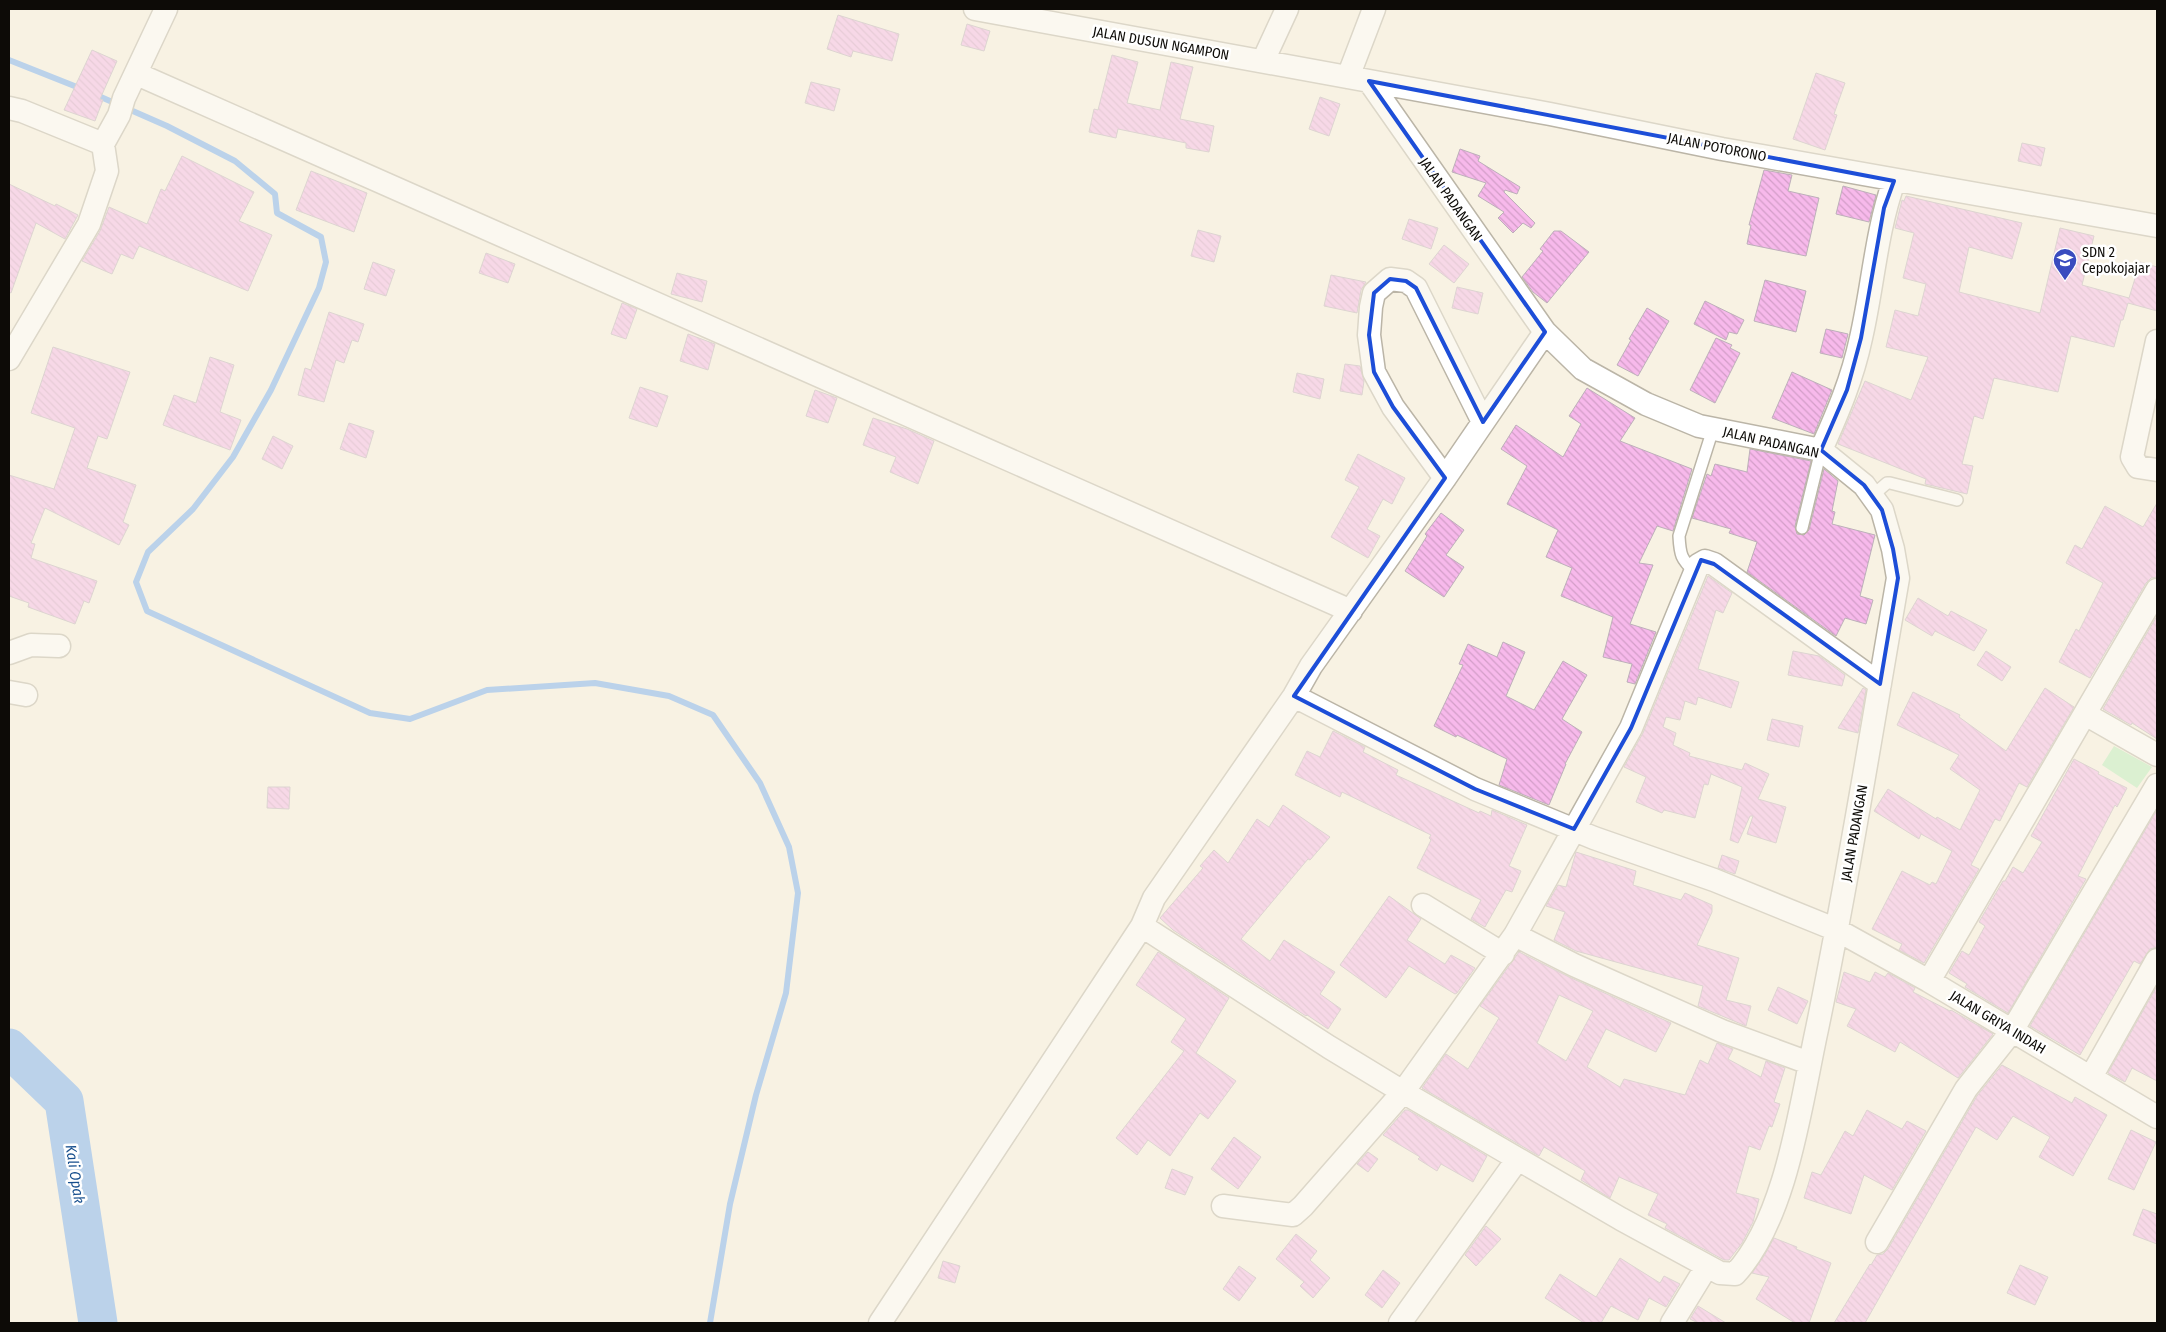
<svg xmlns="http://www.w3.org/2000/svg" width="2166" height="1332" font-family="'Fira Sans Condensed',sans-serif">
  <style>
    .pitch { fill: #b8edba }
    .lines { fill: none; stroke-linecap: round; stroke-linejoin: round }
    .stream { stroke: #72abf1; stroke-width: 6 }
    .river { stroke: #72abf1; stroke-width: 39 }
    .building { fill: url(#building-back-hatch); stroke: #bdb0ba; fill-rule: evenodd }
    .lane-casing { stroke: #bbb5a7; stroke-width: 14 }
    .street-casing { stroke: #bbb5a7; stroke-width: 25 }
    .lane { stroke: #fff; stroke-width: 11 }
    .street { stroke: #fff; stroke-width: 22 }
    .marked { fill: none; stroke: #1d4ed8; stroke-width: 4; stroke-linejoin: round }
    .labels { text-anchor: middle; stroke-width: 5; stroke-linejoin: round; paint-order: stroke }
    .street-label { font-size: 14px; fill: #0d0b07; stroke: #fff }
    .poi-label { font-size: 14px; fill: #0d0b07; stroke: #fff; text-anchor: start }
    .water-label { font-size: 15px; font-style: italic; fill: #164e8d; stroke: #fff }
  </style>
  <defs>
    <pattern id="building-back-hatch" width="6" height="6" patternUnits="userSpaceOnUse" patternTransform="scale(1.25)"><rect width="6" height="6" fill="#f7b9eb"/><path d="M-1 5l2 2M0 0l6 6M5-1l2 2" fill="none" stroke="#d39ec8"/></pattern>
  </defs>
  <rect width="100%" height="100%" fill="#f8f2e3"/>
  <!-- pitch -->
  <path class="pitch" d="M2114 746 2152 767 2137 788 2102 765Z"/>
  <g class="lines">
    <!-- stream -->
    <path class="stream" d="M9 60 82 89
      M94 94 167 126 235 161 275 194 277 213 321 237 326 262 319 288 271 390 233 457 193 509 148 552 136 582 147 611 370 713 410 719 487 690 595 683 669 696 713 715 760 783 789 847 798 893 786 993 756 1095 730 1204 710 1323"/>
    <!-- river -->
    <path class="river" d="M9 1048 64 1101 98 1323"/>
  </g>
  <!-- building -->
  <path class="building" d="M838 15 899 34 892 61 853 51 851 57 827 49Z
    M967 24 990 31 984 51 961 45Z
    M92 50 117 61 100 99 103 100 95 121 64 110Z
    M1112 55 1138 62 1127 103 1160 110 1171 62 1193 67 1180 119 1214 126 1209 152 1186 148V143L1118 129 1116 138 1089 132 1094 109 1098 110Z
    M1816 73 1845 83 1834 114 1837 115 1825 150 1793 139Z
    M811 82 840 89 834 111 805 103Z
    M1320 97 1340 104 1329 136 1309 129Z
    M2022 143 2045 148 2041 166 2018 161Z
    M1460 149 1480 156 1478 161 1520 187 1517 194 1505 190 1504 192 1535 223 1531 228 1523 223 1513 233 1498 218 1504 212 1478 196 1486 183 1452 172Z
    M182 156 254 192 239 221 272 235 248 291 139 246 133 259 121 254 112 274 82 261 100 231 109 207 147 224 161 189 165 191Z
    M1764 170 1792 175 1788 191 1819 198 1806 256 1747 244 1751 225H1749Z
    M311 171 367 193 354 232 296 210Z
    M9 184 55 206 56 204 78 215 65 239 36 223 11 293 9 292Z
    M1843 186 1876 195 1869 222 1836 214Z
    M1906 196 2022 223 2012 259 1969 247 1959 292 2040 313 2060 228 2094 236 2082 285 2129 298 2140 262 2157 267V311L2128 303 2123 320H2121L2114 347 2071 336 2058 392 1994 378 1983 419 1974 416 1962 464 1973 466 1967 494 1925 484 1926 479 1838 444 1865 381 1911 400 1928 357 1886 347 1895 310 1918 316 1926 284 1903 278 1914 233 1895 228 1902 200 1904 201Z
    M1409 219 1438 228 1431 249 1402 239Z
    M1198 230 1221 236 1214 262 1191 256Z
    M1554 231H1561L1589 252 1547 303 1533 292 1522 277 1543 251 1540 249Z
    M1444 245 1469 264 1454 283 1429 264Z
    M486 253 515 264 508 283 479 273Z
    M373 262 395 270 386 296 364 289Z
    M677 273 707 281 702 302 671 294Z
    M1331 275 1366 282 1361 290 1357 313 1324 306Z
    M1765 280 1806 291 1796 332 1754 321Z
    M1457 287 1483 293 1478 314 1452 308Z
    M1705 301 1744 320 1737 334 1729 332 1726 340 1694 324Z
    M622 303 637 309 626 339 611 334Z
    M1647 308 1669 321 1638 376 1617 365 1631 340 1629 339Z
    M329 312 364 324 358 342 352 340 344 363 336 360 324 402 298 395 305 368 311 370Z
    M1826 329 1848 334 1842 358 1820 353Z
    M688 334 715 344 708 370 680 361Z
    M1716 338 1732 345 1730 348 1740 353 1715 403 1690 390Z
    M53 347 130 372 107 439 98 436 87 468 136 485 123 522 129 525 119 545 45 508 31 543 35 544 31 558 97 581 89 603 84 601 75 624 28 607 29 603 9 596V475L54 489 75 428 31 413Z
    M210 357 234 365 220 412 241 420 230 450 163 425 174 395 196 403Z
    M1345 364 1360 366 1364 381 1362 395 1340 391Z
    M1792 372 1832 390 1814 434 1772 418Z
    M1297 373 1324 379 1320 399 1293 392Z
    M640 387 668 396 657 427 629 418Z
    M1587 388 1635 418 1620 441 1692 469 1673 531 1657 526 1639 563 1653 565 1630 624 1656 632 1635 684 1627 682 1632 664 1603 657 1613 617 1561 596 1572 568 1546 557 1558 530 1507 504 1527 466 1501 449 1516 425 1563 457 1581 424 1569 416Z
    M815 390 837 398 828 423 806 416Z
    M873 418 907 429 934 441 918 484 890 472 896 457 863 445Z
    M349 423 374 431 366 458 340 449Z
    M273 436 293 446 282 469 262 459Z
    M1750 449 1811 461 1795 526 1797 534 1804 535 1809 530 1824 469 1838 481 1832 511 1835 512 1832 524 1875 535 1860 596 1873 600 1866 624 1845 618 1836 636 1747 572 1757 542 1729 533 1731 529 1692 518 1707 474 1711 476 1715 464 1747 472Z
    M1358 454 1405 478 1392 504 1383 499 1367 529 1380 536 1368 558 1331 537 1359 487 1345 480Z
    M2157 503V577L2151 578 2146 583 2090 678 2059 662 2076 629 2079 631 2103 583 2066 563 2075 545 2082 549 2105 506 2143 527Z
    M1441 513 1464 530 1446 555 1464 567 1444 597 1405 571 1427 536 1425 534Z
    M1708 576 1732 593 1723 613 1716 610 1698 669 1739 682 1731 708 1698 697 1696 705 1685 701 1680 720 1666 717 1663 727 1676 733 1673 745 1690 753 1689 756 1742 770 1745 763 1769 774 1758 799 1786 807 1776 843 1747 834 1753 816H1750L1738 843 1730 840 1742 787 1711 774 1708 785 1704 784 1695 818 1664 810 1662 813 1636 802 1646 777 1624 767 1643 733Z
    M1918 598 1948 616 1951 611 1987 630 1974 651 1935 631 1932 636 1905 620Z
    M2157 616V739L2132 723 2131 725 2103 709Z
    M1503 642 1525 652 1506 696 1534 710 1563 661 1587 675 1562 719 1582 732 1565 764H1566L1549 805 1499 785 1507 759 1457 735 1456 737 1434 726 1463 665 1459 664 1468 644 1497 657Z
    M1793 651 1819 656 1845 675 1842 686 1788 675Z
    M1986 651 2011 667 2002 681 1977 665Z
    M1863 688 1866 690 1858 733 1838 728Z
    M2045 688 2074 707 2027 787 2019 783 2000 821 1995 819 1971 865 1979 869 1924 963 1899 950 1902 944 1872 929 1902 871 1930 885 1932 882 1936 884 1952 851 1921 834 1919 839 1874 811 1888 789 1936 819 1937 817 1960 830 1980 790 1950 769 1959 755 1897 725 1913 692 1960 715 1959 717 2006 751Z
    M1772 719 1803 726 1799 747 1767 740Z
    M1333 731 1365 747 1363 752 1398 770 1396 775 1479 813 1480 811 1491 816 1492 810 1527 825 1509 866 1521 871 1512 892 1506 890 1485 927 1471 919 1481 900 1417 868 1431 840 1429 838 1431 835 1342 792 1340 797 1295 775 1307 751 1320 757Z
    M2074 759 2099 772 2098 774 2127 788 2117 807 2115 805 2078 876 2086 879 2008 1013 1965 987 1967 984 1949 973 1962 951 1969 955 1985 926 1979 922 2003 881H2005L2013 867 2023 873 2042 842 2031 836Z
    M268 787H290L289 809 267 808Z
    M1283 805 1330 837 1310 860 1308 859 1241 939 1270 961 1284 940 1335 972 1320 994 1341 1009 1328 1029 1307 1015 1306 1016 1173 930 1160 918 1203 868 1200 866 1214 850 1228 863 1257 819 1269 827Z
    M2157 810V947L2150 949 2140 964 2134 961 2080 1055 2030 1026Z
    M1576 852 1636 871 1633 885 1681 900 1685 893 1712 905V912L1697 945 1739 958 1726 1000 1751 1006 1746 1026 1698 1006 1703 986 1576 951 1554 940 1565 912 1546 906 1558 885 1566 887Z
    M1722 855 1739 861 1735 874 1718 868Z
    M1389 896 1421 919 1407 940 1445 964 1451 955 1475 968 1457 993 1455 994 1409 966 1386 998 1340 965Z
    M1158 952 1229 998 1196 1053 1236 1081 1208 1119 1200 1113 1170 1156 1148 1140 1137 1155 1116 1138 1184 1051 1171 1042 1186 1019 1136 985Z
    M1519 952 1569 977 1671 1023 1656 1052 1606 1029 1587 1067 1620 1087 1624 1079 1685 1095 1700 1060 1708 1064 1717 1043 1733 1049 1728 1059 1761 1077 1766 1061 1785 1068 1774 1102 1780 1104 1772 1127 1769 1126 1760 1150 1749 1146 1736 1193 1759 1199 1753 1222 1742 1243 1729 1260H1724L1665 1228 1667 1224 1648 1215 1658 1194 1619 1177 1610 1198 1581 1180 1585 1171 1544 1147 1539 1156 1422 1088 1446 1054 1468 1069 1499 1018 1480 1006ZM1559 995 1593 1011 1566 1061 1537 1043Z
    M1844 972 1870 982 1875 972 1885 977 1888 973 1915 988 1913 992 1950 1011 1951 1010 1993 1034 1958 1078 1900 1042 1895 1052 1847 1026 1856 1009 1836 1002Z
    M2157 986V1081L2132 1068 2125 1082 2108 1073Z
    M1778 987 1808 1001 1797 1024 1768 1010Z
    M2002 1065 2072 1103 2075 1097 2107 1115 2073 1176 2039 1157 2050 1137 2013 1116 1997 1140 1976 1127 1865 1323H1834L1870 1264 1871 1265 1877 1255 1883 1254 1888 1249 1977 1096Z
    M1405 1110H1408L1487 1156 1473 1182 1441 1164 1437 1171 1418 1159 1420 1157 1383 1135Z
    M1867 1110 1902 1129 1907 1121 1926 1131 1892 1190 1864 1175 1851 1214 1804 1198 1812 1172 1821 1175 1845 1131 1853 1136Z
    M2131 1130 2156 1142 2134 1190 2108 1179Z
    M1234 1137 1261 1157 1238 1189 1211 1169Z
    M1368 1152 1378 1159 1368 1172 1357 1164Z
    M1172 1169 1193 1177 1185 1195 1165 1188Z
    M2143 1209 2157 1214V1244L2133 1235Z
    M1486 1226 1501 1239 1476 1266 1465 1255Z
    M1296 1234 1317 1251 1310 1260 1330 1278 1313 1298 1300 1286 1304 1282 1276 1259Z
    M1774 1238 1797 1247 1796 1249 1831 1263 1809 1323H1795L1756 1299 1769 1277 1752 1273 1764 1256Z
    M1620 1258 1660 1283 1664 1276 1680 1284 1666 1307 1649 1298 1638 1320 1611 1306 1601 1323H1584L1545 1298 1560 1274 1596 1297Z
    M943 1261 960 1266 955 1283 938 1278Z
    M2020 1265 2048 1277 2035 1305 2007 1293Z
    M1239 1266 1256 1278 1239 1301 1223 1289Z
    M1383 1270 1400 1283 1382 1308 1365 1295Z
    M1698 1306 1726 1323H1698L1690 1319Z"/>
  <g class="lines">
    <!-- lane casing -->
    <g class="lane-casing">
      <path id="lane" d="M1872 496 1887 483H1890L1957 500
        M1802 528 1821 450
        M1695 572C1681 559 1680 555 1679 536L1713 429"/>
    </g>
    <!-- street casing -->
    <g class="street-casing">
      <path id="street" d="M975 9 1550 114 1722 149 2157 226
        M1263 61 1287 9
        M137 74 1351 611
        M1348 77 1374 9
        M1369 81 1545 332 1583 369 1646 404 1699 426 1821 450 1864 485 1882 510 1893 549 1898 578C1872 728 1848 879 1817 1029 1801 1102 1787 1218 1735 1274L1720 1273 1621 1219 1403 1092 1329 1047 1142 926 1154 898 1294 696 1311 666 1445 478 1545 332
        M9 108 22 111 103 144 119 115 124 98 166 9
        M2157 341 2132 457 2138 467 2157 470
        M9 359 89 224 107 171 103 144
        M1821 450C1838 412 1852 380 1861 338 1873 286 1876 232 1894 181
        M1445 478 1393 407 1374 372 1369 335 1371 307 1374 293 1390 279 1406 281 1416 288 1483 422
        M9 653 31 645 59 646
        M9 692 26 695
        M1294 696 1475 789 1594 838 1714 880 1837 930 1929 981 2157 1117
        M2085 714 2157 755
        M1423 905 1503 954
        M1515 935 1574 965 1722 1031 1809 1063
        M1929 981 2157 590
        M2091 1077 2157 960
        M1223 1206 1293 1215 1303 1206 1403 1092 1515 935 1631 728 1698 565 1705 561 1714 564 1880 684
        M1877 1242 1966 1089 2012 1031 2157 785
        M880 1323 1142 926
        M1400 1323 1517 1160
        M1672 1323 1707 1266"/>
    </g>
    <!-- lane -->
    <use href="#lane" class="lane"/>
    <!-- street -->
    <use href="#street" class="street"/>
  </g>
  <!-- marked area -->
  <path d="M0 0H2166V1332H0ZM1369 81 1894 181 1884 208 1861 338 1847 390 1821 450 1864 485 1882 510 1893 549 1898 578 1880 684 1714 564 1701 560 1631 728 1574 829 1475 789 1294 696 1445 478 1393 407 1374 372 1369 335 1374 293 1390 279 1406 281 1416 288 1483 422 1545 332Z" fill="#f8f2e3" fill-opacity=".55" fill-rule="evenodd"/>
  <path class="marked" d="M1369 81 1894 181 1884 208 1861 338 1847 390 1821 450 1864 485 1882 510 1893 549 1898 578 1880 684 1714 564 1701 560 1631 728 1574 829 1475 789 1294 696 1445 478 1393 407 1374 372 1369 335 1374 293 1390 279 1406 281 1416 288 1483 422 1545 332Z"/>
  <!-- icons -->
  <defs>
    <g id="school-pin" transform="scale(1.25)"><path d="M0 17L-7.5 6A9.5 9.5 0 1 1 7.5 6Z" fill="#3a4cbf" stroke="#fff"/><path d="M0-5L7-2L0 1L-7-2ZM-4 1L0 2.5L4 1V4Q0 6-4 4Z" fill="#fff"/></g>
  </defs>
  <g fill-rule="evenodd">
    <use href="#school-pin" x="2065" y="260"/>
  </g>
  <g class="labels">
    <!-- street labels -->
    <g class="street-label">
      <text transform="translate(1161 43) rotate(10)" y="5">JALAN DUSUN NGAMPON</text>
      <text transform="translate(1717 147) rotate(11)" y="5">JALAN POTORONO</text>
      <text transform="translate(1451 199) rotate(55)" y="5">JALAN PADANGAN</text>
      <text transform="translate(1771 442) rotate(13)" y="5">JALAN PADANGAN</text>
      <text transform="translate(1854 833) rotate(-80)" y="5">JALAN PADANGAN</text>
      <text transform="translate(1998 1022) rotate(31)" y="5">JALAN GRIYA INDAH</text>
    </g>
    <!-- poi labels -->
    <g class="poi-label">
      <text x="2082" y="257">SDN 2<tspan x="2082" dy="16">Cepokojajar</tspan></text>
    </g>
    <!-- water labels -->
    <g class="water-label">
      <text transform="translate(75 1174) rotate(81)" y="5">Kali Opak</text>
    </g>
  </g>
  <!-- border -->
  <rect width="2166" height="1332" fill="none" stroke="#0d0b07" stroke-width="20"/>
</svg>
